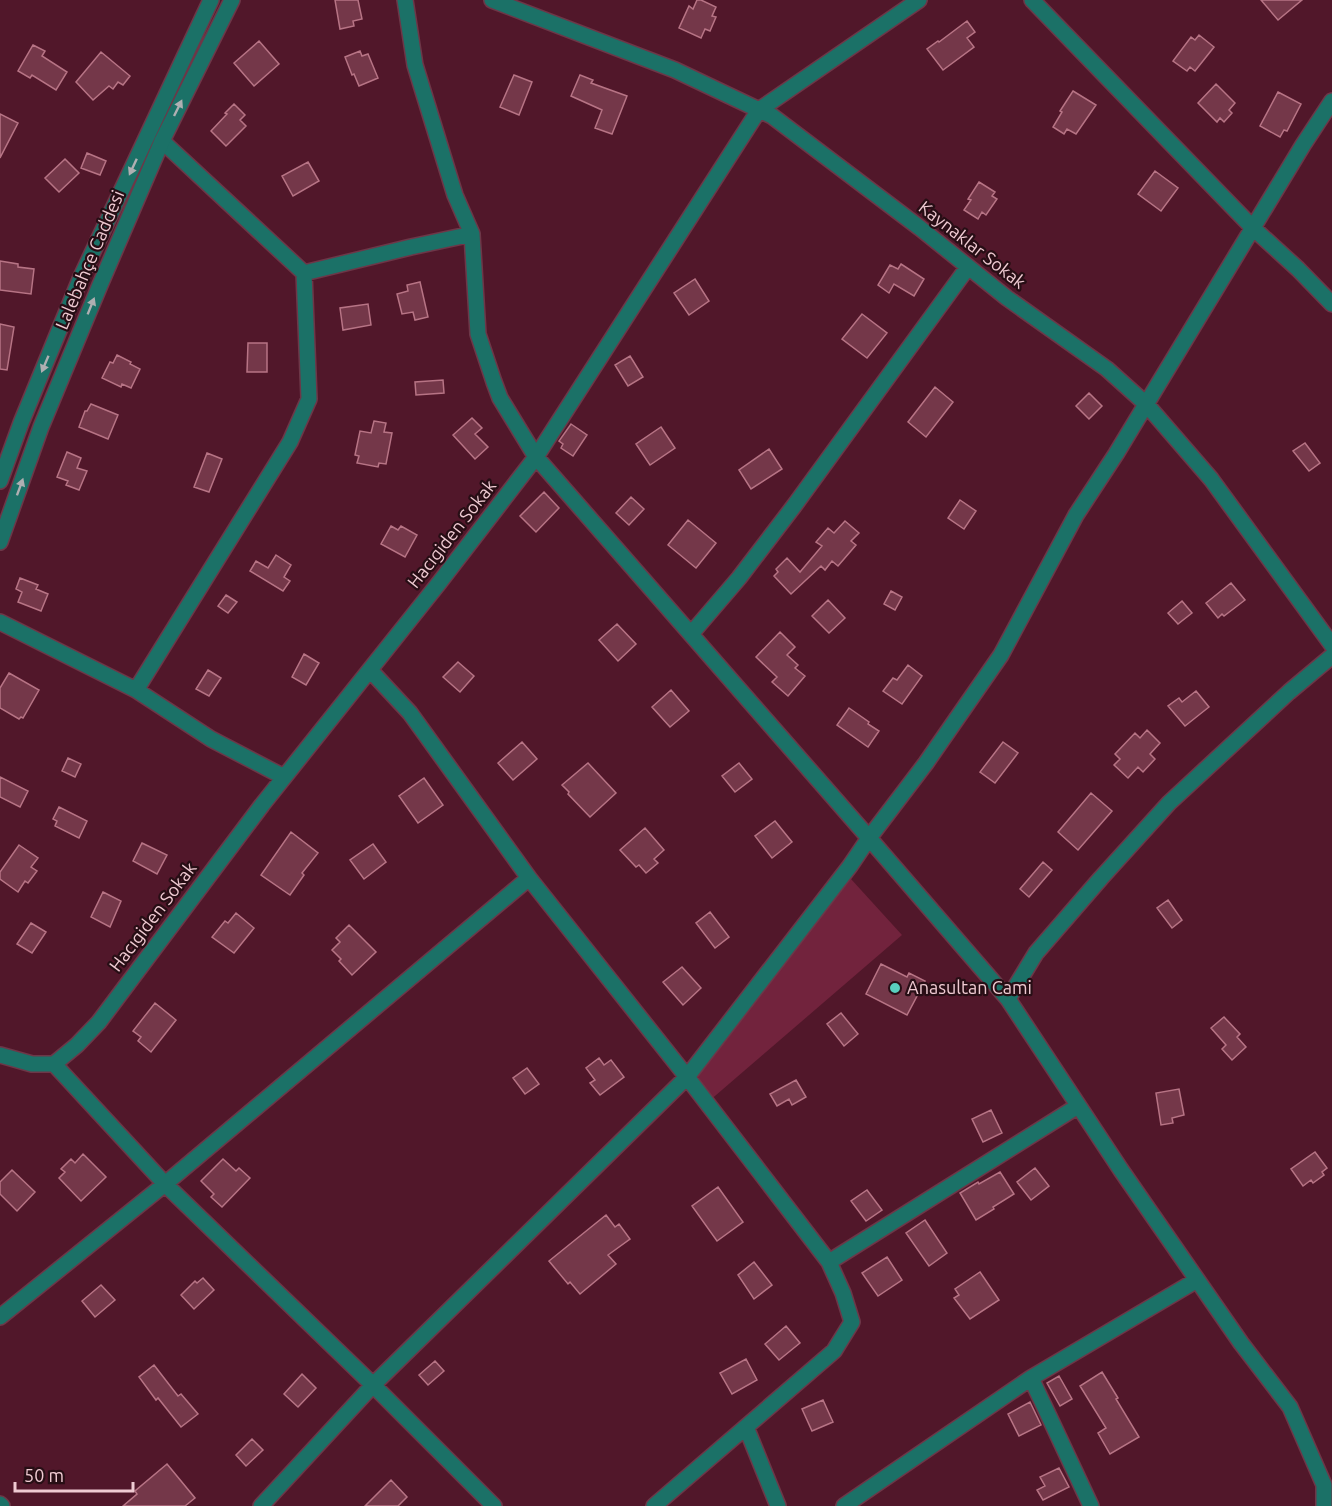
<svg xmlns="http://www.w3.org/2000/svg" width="1332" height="1506" font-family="Ubuntu,sans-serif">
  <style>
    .green { fill: #72233d }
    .building { fill: #743749; stroke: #b77485; stroke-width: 1.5 }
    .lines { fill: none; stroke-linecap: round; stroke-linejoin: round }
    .minor-casing { stroke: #6d3748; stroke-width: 18 }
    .tertiary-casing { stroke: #6d3748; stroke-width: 18 }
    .minor { stroke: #1b7167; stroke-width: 15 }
    .tertiary { stroke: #1b7167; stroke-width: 15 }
    .oneway { fill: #afafb2 }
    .poi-dot { fill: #59cebe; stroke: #270e15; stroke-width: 2 }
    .labels { text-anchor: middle; stroke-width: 4.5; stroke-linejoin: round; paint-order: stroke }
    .street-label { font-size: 18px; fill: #efcad2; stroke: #270e15 }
    .poi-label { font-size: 18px; fill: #efcad2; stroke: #270e15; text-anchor: start }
  </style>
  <rect width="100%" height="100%" fill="#51172a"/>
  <!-- green -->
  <path class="green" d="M851 879 902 935 708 1102 694 1073Z"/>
  <!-- building -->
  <path class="building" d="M335 0H358L362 19 353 21 354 26 340 29Z
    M697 0H701L716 7 712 16 716 17 710 31 705 29 701 38 679 28 689 6 693 9Z
    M1261 0H1302L1278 20Z
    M967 21 975 32 967 38 974 47 943 70 927 49 938 41 939 42Z
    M1199 35 1214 47 1195 71 1190 67 1187 71 1173 61 1191 37 1195 40Z
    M259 41 279 64 254 86 234 63Z
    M33 45 45 51 42 56 67 72 56 90 32 75 30 78 18 71Z
    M360 51 362 56 368 54 378 78 359 86 354 74 352 75 345 57Z
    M101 52 130 76 123 85 118 82 113 89 109 86 93 100 76 82Z
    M514 75 532 82 519 115 500 107Z
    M580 75 593 80 591 83 627 96 612 134 595 128 602 110 571 96Z
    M1216 84 1235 103 1229 110 1232 113 1224 122 1220 118 1217 122 1198 103Z
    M1073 91 1096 105 1076 134 1067 129 1064 134 1053 127 1062 112 1060 111Z
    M1278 92 1301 104 1287 131 1284 130 1280 137 1260 126Z
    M234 104 245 115 240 120 246 126 226 146 211 131 227 114 225 113Z
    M0 114 18 123 0 158Z
    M87 153 106 161 100 175 81 168Z
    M65 159 79 173 59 192 45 178Z
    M308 162 319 181 293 196 282 176Z
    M1155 171 1178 188 1161 211 1138 194Z
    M979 182 995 192 992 196 997 199 986 215 982 212 978 219 964 210 971 200 968 199Z
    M0 261 18 264V267L34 269 31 294 0 290Z
    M901 264 924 279 914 296 894 284 889 293 878 285 890 265 898 269Z
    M695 279 709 301 689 315 674 293Z
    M420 282 428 317 415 320 413 312 402 314 397 294 408 291 407 285Z
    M368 304 371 325 343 330 340 308Z
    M862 314 887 333 867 358 842 339Z
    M0 324 14 327 7 370 0 369Z
    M248 343H267V372H247Z
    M117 355 131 362 130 364 140 369 131 388 122 384 121 387 102 378 110 362 113 363Z
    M630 356 643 377 628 386 615 365Z
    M443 380 444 393 416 395 415 382Z
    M935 387 953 402 926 437 908 422Z
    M1089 393 1102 406 1089 419 1076 406Z
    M91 404 118 415 108 439 79 427 85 411H87Z
    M472 418 482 428 475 434 488 447 475 459 453 435Z
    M374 421 386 423 384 432 392 433 386 464 379 463 378 467 357 463 359 456 355 455 360 431 371 433Z
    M571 424 587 435 573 456 561 448 563 444 559 441Z
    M661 427 675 448 650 465 636 444Z
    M1305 443 1320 463 1309 471 1293 451Z
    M769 449 782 469 751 489 739 470Z
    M67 452 81 458 77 468 87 471 79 490 66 485 68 481 57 477Z
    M207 453 222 459 209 492 194 487Z
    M544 492 559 508 536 532 520 516Z
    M631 497 644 509 629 525 616 513Z
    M960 500 976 511 964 529 948 518Z
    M688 520 716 543 696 568 668 545Z
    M845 521 859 533 851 541 856 545 838 566 832 561 825 570 821 566 791 594 774 576 778 572 776 569 787 558 800 572 822 546 816 542 828 528 834 533Z
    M391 526 398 530 401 526 417 535 405 557 381 544Z
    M276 555 291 565 284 577 290 581 283 591 250 571 256 561 268 568Z
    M20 578 38 585 36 589 48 594 41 611 18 602 22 592 16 589Z
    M1231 583 1245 600 1224 616 1222 614 1218 618 1206 603Z
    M891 591 902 597 895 610 884 604Z
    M226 595 237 602 228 613 218 606Z
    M828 600 845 618 829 633 812 616Z
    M1182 601 1192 613 1178 624 1168 613Z
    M617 624 636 644 618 661 599 640Z
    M780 632 795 647 787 655 798 665 795 668 805 676 788 696 772 682 777 677 756 657Z
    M304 654 319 663 306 685 292 677Z
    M458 662 474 676 460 692 443 677Z
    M908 665 922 676 902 704 883 691 893 678 897 680Z
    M208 670 221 678 209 696 196 689Z
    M9 673 39 690 23 718 21 717 19 719 0 708V688Z
    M671 690 689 711 670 727 652 707Z
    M1196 691 1209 707 1185 726 1168 706 1179 698 1182 702Z
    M849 708 869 722 868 724 879 731 868 747 837 725Z
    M1147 730 1160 743 1150 754 1155 759 1143 772 1138 767 1128 778 1114 765 1120 759 1115 754 1135 733 1140 738Z
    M522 742 537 759 513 780 498 763Z
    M1003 742 1018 753 995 783 980 772Z
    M68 758 81 764 75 777 62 771Z
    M588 763 616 793 590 817 568 794 569 792 562 785Z
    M739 763 752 779 735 792 722 776Z
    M0 777 28 791 20 807 0 797Z
    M424 778 443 805 418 823 399 796Z
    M1091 793 1112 811 1078 850 1058 832Z
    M59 807 87 821 79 838 55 826 57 821 53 819Z
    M775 821 792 842 772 858 755 836Z
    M645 828 664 850 654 859 658 863 646 873 639 865 636 867 620 850Z
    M291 832 318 853 302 873 304 875 290 895 261 875Z
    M142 843 167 855 157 874 133 861Z
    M373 844 386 862 364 879 350 860Z
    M19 845 38 858 31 867 37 871 28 883 25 881 18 892 0 879V872Z
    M1043 862 1052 870 1029 897 1020 889Z
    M103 892 121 901 110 927 91 917Z
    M1168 900 1182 920 1172 928 1157 908Z
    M710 912 729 937 715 948 696 923Z
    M236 913 254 928 234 953 212 937 225 921 228 923Z
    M31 923 46 932 32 953 17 944Z
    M349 925 376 952 352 975 339 961 341 959 332 950 340 942 336 938Z
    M881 964 907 977 909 973 925 981 907 1015 866 994Z
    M682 967 701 988 683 1005 663 982Z
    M155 1003 176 1020 151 1052 138 1041 141 1037 133 1031Z
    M841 1013 858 1034 844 1046 827 1024Z
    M1224 1017 1240 1034 1237 1037 1246 1047 1232 1060 1222 1049 1226 1045 1211 1028Z
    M599 1058 604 1065 611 1060 624 1077 600 1095 590 1083 595 1080 586 1068Z
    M527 1068 539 1084 525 1094 513 1078Z
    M796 1080 806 1097 792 1105 789 1099 777 1106 770 1094Z
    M1179 1089 1184 1115 1172 1118 1173 1123 1161 1125 1156 1093Z
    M991 1110 1002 1133 983 1142 972 1119Z
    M1315 1152 1327 1168 1322 1172 1324 1175 1313 1183 1311 1180 1303 1186 1291 1169Z
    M83 1154 106 1177 81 1201 59 1178 65 1172 61 1169 71 1159 75 1163Z
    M223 1159 236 1171 239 1168 250 1178 222 1207 211 1197 214 1194 201 1181Z
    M1035 1168 1049 1186 1031 1200 1017 1182Z
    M12 1170 35 1192 17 1211 0 1194V1182Z
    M1000 1172 1014 1194 993 1207 994 1209 976 1220 960 1193 978 1182 979 1184Z
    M718 1187 743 1222 717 1241 692 1206Z
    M867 1190 882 1210 866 1221 851 1201Z
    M606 1215 615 1227 619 1224 630 1239 608 1255 616 1264 580 1294 570 1282 568 1284 549 1261Z
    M925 1220 947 1253 929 1266 906 1233Z
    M887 1257 902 1280 878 1296 862 1273Z
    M754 1262 772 1285 754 1299 738 1275Z
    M980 1272 999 1300 970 1319 954 1298 959 1295 955 1289Z
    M203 1278 214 1290 194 1309 181 1295 195 1281 197 1283Z
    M101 1285 115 1300 95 1317 82 1301Z
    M786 1326 800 1343 779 1360 765 1344Z
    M746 1359 757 1380 732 1394 720 1373Z
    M435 1361 444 1371 428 1385 419 1375Z
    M154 1365 178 1396 181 1394 198 1414 181 1427 158 1398 156 1400 139 1377Z
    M1102 1372 1118 1398 1116 1399 1139 1437 1110 1454 1098 1433 1106 1428 1080 1386Z
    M302 1374 316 1388 298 1407 284 1394Z
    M1059 1376 1072 1399 1060 1406 1047 1383Z
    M823 1400 833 1422 812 1431 802 1409Z
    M1030 1402 1041 1425 1019 1436 1008 1414Z
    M252 1439 263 1450 246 1466 236 1455Z
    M167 1464 195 1498 185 1506H123L137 1494 135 1491Z
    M1059 1468 1069 1487 1043 1500 1037 1490 1045 1486 1040 1477Z
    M391 1480 407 1497 398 1506H365Z"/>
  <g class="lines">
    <!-- minor casing -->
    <g class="minor-casing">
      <path id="minor" d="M405 0 415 65 455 195 472 234 478 334 494 382 500 398 536 457 869 838 1008 999 1121 1170 1241 1343 1290 1407 1324 1485V1506
        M492 0 675 70 772 116 920 228 1007 298 1107 369 1147 405 1211 479 1332 645
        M1032 0 1253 228 1298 269 1332 304
        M162 141 304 273
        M0 622 136 690 211 739 284 777
        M691 634 739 578 794 506 968 267
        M370 670 410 713 529 878
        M136 690 290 442 309 399 304 273 411 247 472 234
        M1008 999 1036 953 1101 878 1169 803 1289 692 1332 656
        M0 1055 32 1064H54L77 1045 99 1022 262 805 439 583 536 457 759 110 919 0
        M54 1064 165 1184 373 1385 494 1506
        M0 1317 165 1184 529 878 687 1077 829 1262
        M746 1427 778 1506
        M0 1504 2 1506
        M261 1506 373 1385 687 1077 850 866 869 838 926 763 1001 655 1076 515 1116 454 1303 145 1332 101
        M654 1506 834 1351 852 1322 843 1293 829 1262 1078 1106
        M844 1506 1031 1378
        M1091 1506 1031 1378 1197 1280"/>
    </g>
    <!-- tertiary casing -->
    <g class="tertiary-casing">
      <path id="tertiary" d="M0 481 21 423 81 277 211 0
        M0 542 41 427 100 285 162 141 232 0"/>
    </g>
    <!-- minor -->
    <use href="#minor" class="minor"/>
    <!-- tertiary -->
    <use href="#tertiary" class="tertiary"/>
  </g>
  <!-- one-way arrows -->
  <defs><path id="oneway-solid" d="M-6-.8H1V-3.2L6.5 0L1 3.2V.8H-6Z" transform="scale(1.5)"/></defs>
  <g class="oneway">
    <use href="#oneway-solid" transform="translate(178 108) rotate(-64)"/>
    <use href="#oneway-solid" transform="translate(133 167) rotate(115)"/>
    <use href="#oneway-solid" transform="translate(91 306) rotate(-68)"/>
    <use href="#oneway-solid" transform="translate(45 364) rotate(113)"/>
    <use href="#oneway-solid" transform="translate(20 487) rotate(-70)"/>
  </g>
  <!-- markers -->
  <circle class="poi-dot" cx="895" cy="988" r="6"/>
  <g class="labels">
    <!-- street labels -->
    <g class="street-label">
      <text transform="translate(972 245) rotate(38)" y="6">Kaynaklar Sokak</text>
      <text transform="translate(90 260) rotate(-67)" y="6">Lalebahçe Caddesi</text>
      <text transform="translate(452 534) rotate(-52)" y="6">Hacıgiden Sokak</text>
      <text transform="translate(153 917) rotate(-53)" y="6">Hacıgiden Sokak</text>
    </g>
    <!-- poi labels -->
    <g class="poi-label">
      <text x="907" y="994">Anasultan Cami</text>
    </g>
  </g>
  <!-- scale -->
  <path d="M15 1482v9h118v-9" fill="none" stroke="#efcad2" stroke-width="3"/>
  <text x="24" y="1482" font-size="18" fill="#efcad2" stroke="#270e15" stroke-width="4.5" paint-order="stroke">50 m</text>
</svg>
